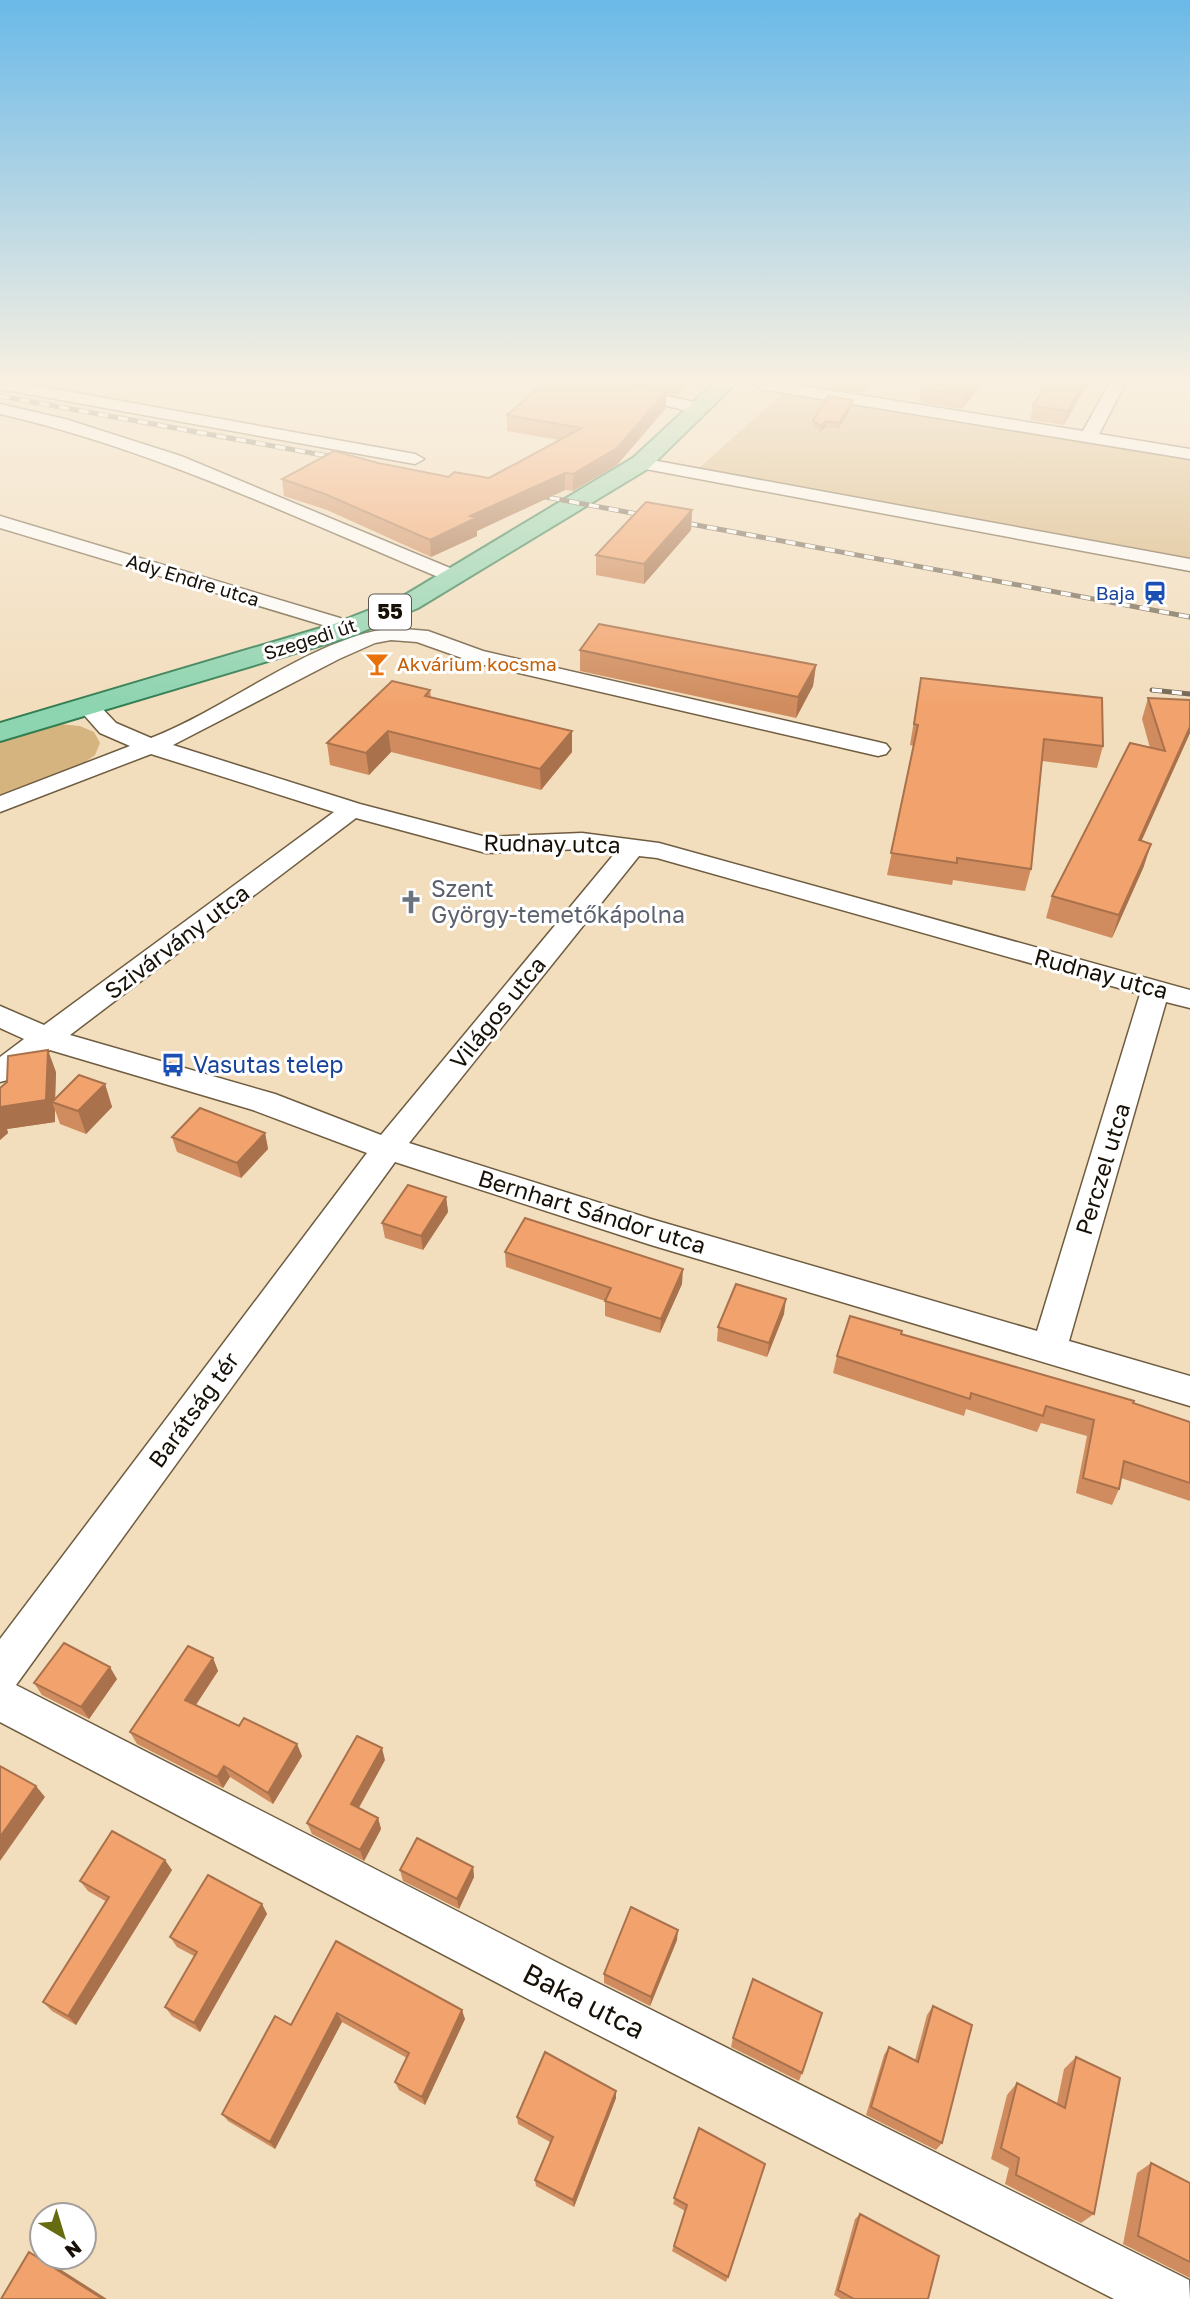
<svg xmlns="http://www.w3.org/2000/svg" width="1190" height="2299" font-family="'Golos Text',sans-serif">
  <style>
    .green { fill: #d6b47f }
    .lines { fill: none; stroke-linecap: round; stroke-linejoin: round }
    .minor-casing { stroke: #6f5d41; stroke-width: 3 }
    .major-casing { stroke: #327d52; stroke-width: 4 }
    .minor { fill: #fff; fill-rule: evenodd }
    .major { fill: #8dd4b0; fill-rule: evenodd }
    .rail-casing { stroke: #746754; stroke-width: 5 }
    .rail { stroke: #fff; stroke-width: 3.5; stroke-dasharray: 10; stroke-linecap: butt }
    .wall { fill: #d08c5e }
    .shaded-wall { fill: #a9724c }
    .building { fill: #f2a36d; stroke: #a9724c; stroke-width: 2 }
    .labels { text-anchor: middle; stroke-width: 6; stroke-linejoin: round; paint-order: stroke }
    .far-street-label { font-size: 19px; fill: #171006; stroke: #fff }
    .far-transit-label { font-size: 19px; fill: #164399; stroke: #fff; text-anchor: end }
    .far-food-label { font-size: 19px; fill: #c56008; stroke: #fff; text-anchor: start }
    .shield { fill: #fff; stroke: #5d5851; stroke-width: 2 }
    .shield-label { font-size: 21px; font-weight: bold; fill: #171006 }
    .street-label { font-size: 23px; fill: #171006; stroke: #fff }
    .worship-label { font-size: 23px; fill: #5b616d; stroke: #fff; text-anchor: start }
    .transit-label { font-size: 23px; fill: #164399; stroke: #fff; text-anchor: start }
    .near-street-label { font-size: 28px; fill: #171006; stroke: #fff }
  </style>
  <rect width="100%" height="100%" fill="#f2ddbd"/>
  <!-- green -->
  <path class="green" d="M783 393 1190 459V562L699 468Z
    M59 724 80 726 94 732 100 743 95 755 84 763 0 796V740Z"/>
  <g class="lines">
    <!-- minor casing -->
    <g class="minor-casing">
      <path id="minor" d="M0 384H27L415 454 424 459 415 464 0 389Z
        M589 384H617L706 405 708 409 700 414 591 387Z
        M753 384H791L1083 431 1109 384H1125L1099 434 1190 449V459L761 389Z
        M0 404 65 419 181 456 462 573 465 577 462 581H448C300 520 157 450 0 414Z
        M641 458 1190 559V571L635 467 632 463Z
        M0 516 340 618 354 630 351 635C339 637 334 634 326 626L0 528Z
        M391 628 428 631 483 651 878 742 886 744 890 749 886 754 878 756 476 663 417 642 391 640 375 643 339 659 173 745 360 804 486 837 582 833 659 843 1190 990V1008L1166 1002 1069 1341 1190 1376V1406L651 1245 395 1162 16 1685 560 1964 1189 2280 1190 2299H1114L526 1998 0 1722V1639L367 1153 253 1110 50 1050 11 1079 0 1082V1057L24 1039 0 1028V1006L44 1025 334 812 151 754 0 812V796L130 746 100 733 77 707 80 702H96L116 723 151 738C228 708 311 639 391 628ZM356 818 486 853 582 849 615 853 381 1135 275 1094 70 1035ZM639 856 657 858 1140 994 1037 1331 651 1219 409 1143Z"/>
    </g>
    <!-- major casing -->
    <g class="major-casing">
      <path id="major" d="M713 384H735L649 468 418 608 352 636 0 741V723L334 624 400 598 633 458Z"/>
    </g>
    <!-- minor -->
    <use href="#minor" class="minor"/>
    <!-- major -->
    <use href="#major" class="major"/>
    <!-- rail casing -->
    <g class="rail-casing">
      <path id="rail" d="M0 396 344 459
        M530 494 1190 617
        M1152 690 1190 694"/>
    </g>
    <!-- rail -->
    <use href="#rail" class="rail"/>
  </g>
  <!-- wall -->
  <path class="wall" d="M543 384H689L677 395 666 393V408L617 465 573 491 565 490 477 531V536L431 557 327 510 284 496 282 479 378 463 449 477 489 478 559 440 507 431V415Z
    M832 384H869L861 393 831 388Z
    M925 384H982L962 409 919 402 921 388Z
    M1046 384H1087L1064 425 1030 420 1033 406Z
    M853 400 852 407 838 429 826 427 820 432 813 426V420Z
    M692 510 691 530 644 584 596 575V555Z
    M580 650 816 665 813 686 796 718 580 671Z
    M921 678 1103 746 1097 768 1042 761 1031 869 1025 891 953 880 952 885 887 875 914 746 910 745Z
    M430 690 431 697 572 731V752L541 790 391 752 369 775 330 765 327 743Z
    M1148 698 1190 733 1141 841 1144 866 1112 938 1046 918 1052 896 1150 748 1142 719Z
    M56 1072 55 1098 105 1084 112 1107 86 1134 60 1124 55 1110V1122L7 1129 8 1133 0 1140V1088Z
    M265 1133 268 1149 241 1178 177 1152 172 1137Z
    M446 1197 448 1212 423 1250 385 1238 382 1223Z
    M505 1252 682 1284 660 1333 605 1316V1301L506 1267Z
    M784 1314 767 1357 717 1341 718 1327Z
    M901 1334 1133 1403 1190 1422V1501L1121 1478 1119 1489 1112 1505 1076 1493 1087 1436 1041 1423 1037 1432 966 1409 964 1416 833 1373 837 1356Z
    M213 1658 218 1671 196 1705 302 1756 273 1804 230 1777 223 1788 137 1744 130 1732Z
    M117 1679 89 1719 42 1695 34 1683Z
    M385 1760 359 1808 378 1818 381 1829 364 1861 312 1834 307 1823Z
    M473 1867 474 1877 459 1909 403 1881 400 1870Z
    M172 1870 76 2025 52 2011 43 2002 107 1902 88 1891 80 1881Z
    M262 1904 267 1914 200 2032 172 2016 165 2007 194 1956 177 1947 170 1937Z
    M677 1940 650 2006 604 1983V1974Z
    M336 1941 465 2019 425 2105 399 2090 395 2082 407 2058 342 2022 275 2149 228 2121 222 2114 291 2025Z
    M933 2006 942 2143 936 2150 866 2115 884 2055 889 2047 915 2060 927 2015Z
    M733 2038 802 2073 799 2081 731 2047Z
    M1076 2057 1094 2214 1081 2223 1005 2184 1009 2168 991 2159 1007 2095 1017 2083 1057 2103 1064 2069Z
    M616 2091V2098L574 2207 536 2186 535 2180 550 2142 518 2124 517 2117Z
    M699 2128 728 2277 726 2282 672 2251 685 2211 673 2204Z
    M1151 2163 1190 2183V2278L1123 2244 1137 2173Z
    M860 2214 928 2299H841L834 2295 855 2219Z"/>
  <!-- shaded-wall -->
  <path class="shaded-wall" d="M677 384H689L677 395Z
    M862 384H869L861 393Z
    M973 384H982L962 409 964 395Z
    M1083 384H1087L1064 425 1068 411Z
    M666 392V408L617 465 573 491V474Z
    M853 400 852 407 838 429 839 423Z
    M826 421V427L820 432 821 426Z
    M565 473V490L477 531V536L431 557 430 540 470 516Z
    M692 510 691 530 644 584V564Z
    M816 665 813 686 796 718 798 697Z
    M1190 727V733L1132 862 1139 840Z
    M388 731 391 752 369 775 366 753Z
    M572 731V752L541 790 540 769Z
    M1151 844 1144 866 1112 938 1119 915Z
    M48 1050 56 1072 55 1103 52 1102 55 1110V1122L7 1129 8 1133 0 1140V1107Z
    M105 1084 112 1107 86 1134 78 1111Z
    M265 1133 268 1149 241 1178 237 1163Z
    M446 1197 448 1212 423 1250 421 1236Z
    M683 1269 682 1284 660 1333 661 1319Z
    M786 1299 784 1314 767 1357 769 1343Z
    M213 1658 218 1671 191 1712 185 1700Z
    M110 1667 117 1679 89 1719 81 1707Z
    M297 1744 302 1756 273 1804 268 1793Z
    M382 1748 385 1760 354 1816 351 1804Z
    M224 1766 230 1777 223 1788 217 1777Z
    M36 1786 45 1797 0 1861V1837Z
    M378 1818 381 1829 364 1861 360 1850Z
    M165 1860 172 1870 76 2025 68 2016Z
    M473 1867 474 1877 459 1909 457 1899Z
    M262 1904 267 1914 200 2032 194 2023Z
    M678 1930 677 1940 650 2006 651 1997Z
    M462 2010 465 2019 425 2105 422 2097Z
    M337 2013 342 2022 275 2149 270 2142Z
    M616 2091V2098L574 2207 573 2200Z
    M29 2252 49 2262 107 2299H103Z"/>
  <!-- building -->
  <path class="building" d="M543 384H632L666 392 617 448 573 474 565 473 470 516 476 518 430 540 325 494 282 479 334 451 378 463 449 477 454 472 489 478 582 428 507 415Z
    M925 384H973L964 395 921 388Z
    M1046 384H1083L1068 411 1033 406Z
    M828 396 853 400 839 423 826 421 821 426 813 420Z
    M646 502 692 510 644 564 596 555Z
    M599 624 816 665 798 697 580 650Z
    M921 678 1102 698 1103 746 1044 739 1031 869 957 858V863L891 853 918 725 914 724Z
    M392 681 430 690 425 696 572 731 540 769 388 731 366 753 327 743Z
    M1148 698 1190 700V727L1139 840 1151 844 1119 915 1052 896 1130 743 1165 751Z
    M48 1050 46 1100 0 1107V1088L7 1082 8 1056Z
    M79 1075 105 1084 78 1111 52 1102Z
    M200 1108 265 1133 237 1163 172 1137Z
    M408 1185 446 1197 421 1236 382 1223Z
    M525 1218 683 1269 661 1319 605 1301 611 1288 505 1252Z
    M736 1284 786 1299 769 1343 718 1327Z
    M850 1316 902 1331 901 1334 1134 1401 1133 1403 1190 1422V1483L1124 1461 1119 1489 1083 1478 1094 1420 1046 1406 1043 1416 971 1393 970 1399 837 1356Z
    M64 1643 110 1667 81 1707 34 1683Z
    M188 1646 213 1658 185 1700 239 1726 244 1718 297 1744 268 1793 224 1766 217 1777 130 1732Z
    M357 1736 382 1748 351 1804 378 1818 360 1850 307 1823Z
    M0 1766 36 1786 0 1837Z
    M112 1831 165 1860 68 2016 43 2002 109 1897 80 1881Z
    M417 1838 473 1867 457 1899 400 1870Z
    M208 1875 262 1904 194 2023 165 2007 197 1952 170 1937Z
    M631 1907 678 1930 651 1997 604 1974Z
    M336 1941 462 2010 422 2097 395 2082 409 2053 337 2013 270 2142 222 2114 275 2016 291 2025Z
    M753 1979 822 2013 802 2073 733 2038Z
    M933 2006 972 2025 942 2143 871 2107 889 2047 918 2062Z
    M545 2052 616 2091 573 2200 535 2180 553 2137 517 2117Z
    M1076 2057 1120 2078 1094 2214 1016 2175 1019 2158 1001 2148 1017 2083 1065 2108Z
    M699 2128 765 2164 728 2277 674 2246 687 2205 674 2198Z
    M1151 2163 1190 2183V2262L1138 2236Z
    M860 2214 939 2256 928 2299H854L838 2290Z
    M29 2252 103 2299H1Z"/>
  <!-- sky -->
  <linearGradient id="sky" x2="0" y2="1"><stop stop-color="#6ab9e8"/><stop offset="0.54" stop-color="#f9f0e1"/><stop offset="1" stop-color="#f9f0e1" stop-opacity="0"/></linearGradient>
  <rect width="1190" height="706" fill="url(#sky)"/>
  <!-- icons -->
  <defs>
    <g id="station-bare" transform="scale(1.89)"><path d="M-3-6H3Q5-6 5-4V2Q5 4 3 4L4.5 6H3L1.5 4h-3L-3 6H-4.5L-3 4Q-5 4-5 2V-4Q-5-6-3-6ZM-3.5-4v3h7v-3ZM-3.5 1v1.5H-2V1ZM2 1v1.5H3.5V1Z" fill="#1a4fb4" stroke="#fff" stroke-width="2.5" paint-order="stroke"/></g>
    <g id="bar-bare" transform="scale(1.89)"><path d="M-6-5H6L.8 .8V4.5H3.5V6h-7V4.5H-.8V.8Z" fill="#e8710a" stroke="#fff" stroke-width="2.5" paint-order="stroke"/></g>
    <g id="church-bare" transform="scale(1.89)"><path d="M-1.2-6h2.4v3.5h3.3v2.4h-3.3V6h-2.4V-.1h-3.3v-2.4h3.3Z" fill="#6b7280" stroke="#fff" stroke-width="2.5" paint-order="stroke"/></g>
    <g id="bus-bare" transform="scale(1.89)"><path d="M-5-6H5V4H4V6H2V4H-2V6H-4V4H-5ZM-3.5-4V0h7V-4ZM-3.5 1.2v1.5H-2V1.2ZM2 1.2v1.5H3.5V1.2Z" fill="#1a4fb4" stroke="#fff" stroke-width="2.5" paint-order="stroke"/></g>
  </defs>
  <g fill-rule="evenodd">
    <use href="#station-bare" x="1155" y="593"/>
    <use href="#bar-bare" x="377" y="664"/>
    <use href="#church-bare" x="411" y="902"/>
    <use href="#bus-bare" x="173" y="1065"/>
  </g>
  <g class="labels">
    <!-- far-street labels -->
    <g class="far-street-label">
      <text transform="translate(193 580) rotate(17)" y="7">Ady Endre utca</text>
      <text transform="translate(310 639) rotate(-18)" y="7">Szegedi út</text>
    </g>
    <!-- far-transit labels -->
    <g class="far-transit-label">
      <text x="1135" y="600">Baja</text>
    </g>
    <!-- far-food labels -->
    <g class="far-food-label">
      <text x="397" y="671">Akvárium kocsma</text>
    </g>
    <!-- shield labels -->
    <rect class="shield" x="369" y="594.5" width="42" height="35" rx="5"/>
    <g class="shield-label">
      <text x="390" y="619">55</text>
    </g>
    <!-- street labels -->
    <g class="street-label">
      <text transform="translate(552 844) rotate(1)" y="8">Rudnay utca</text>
      <text transform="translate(177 942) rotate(-37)" y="8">Szivárvány utca</text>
      <text transform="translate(1101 974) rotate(15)" y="8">Rudnay utca</text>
      <text transform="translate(498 1013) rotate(-51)" y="8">Világos utca</text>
      <text transform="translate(1103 1169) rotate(-73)" y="8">Perczel utca</text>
      <text transform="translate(592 1212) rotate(17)" y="8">Bernhart Sándor utca</text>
      <text transform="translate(194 1410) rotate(-54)" y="8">Barátság tér</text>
    </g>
    <!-- worship labels -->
    <g class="worship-label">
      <text x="431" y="897">Szent<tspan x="431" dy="26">György-temetőkápolna</tspan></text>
    </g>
    <!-- transit labels -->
    <g class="transit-label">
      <text x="193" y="1073">Vasutas telep</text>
    </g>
    <!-- near-street labels -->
    <g class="near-street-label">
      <text transform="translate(584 2001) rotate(27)" y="10">Baka utca</text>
    </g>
  </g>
  <!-- north arrow -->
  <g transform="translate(63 2236) rotate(142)"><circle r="33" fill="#ffffff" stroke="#a29f9b" stroke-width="2"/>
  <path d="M0-5L12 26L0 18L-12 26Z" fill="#656b0e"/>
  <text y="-10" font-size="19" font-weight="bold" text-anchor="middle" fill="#171006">N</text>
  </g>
</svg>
